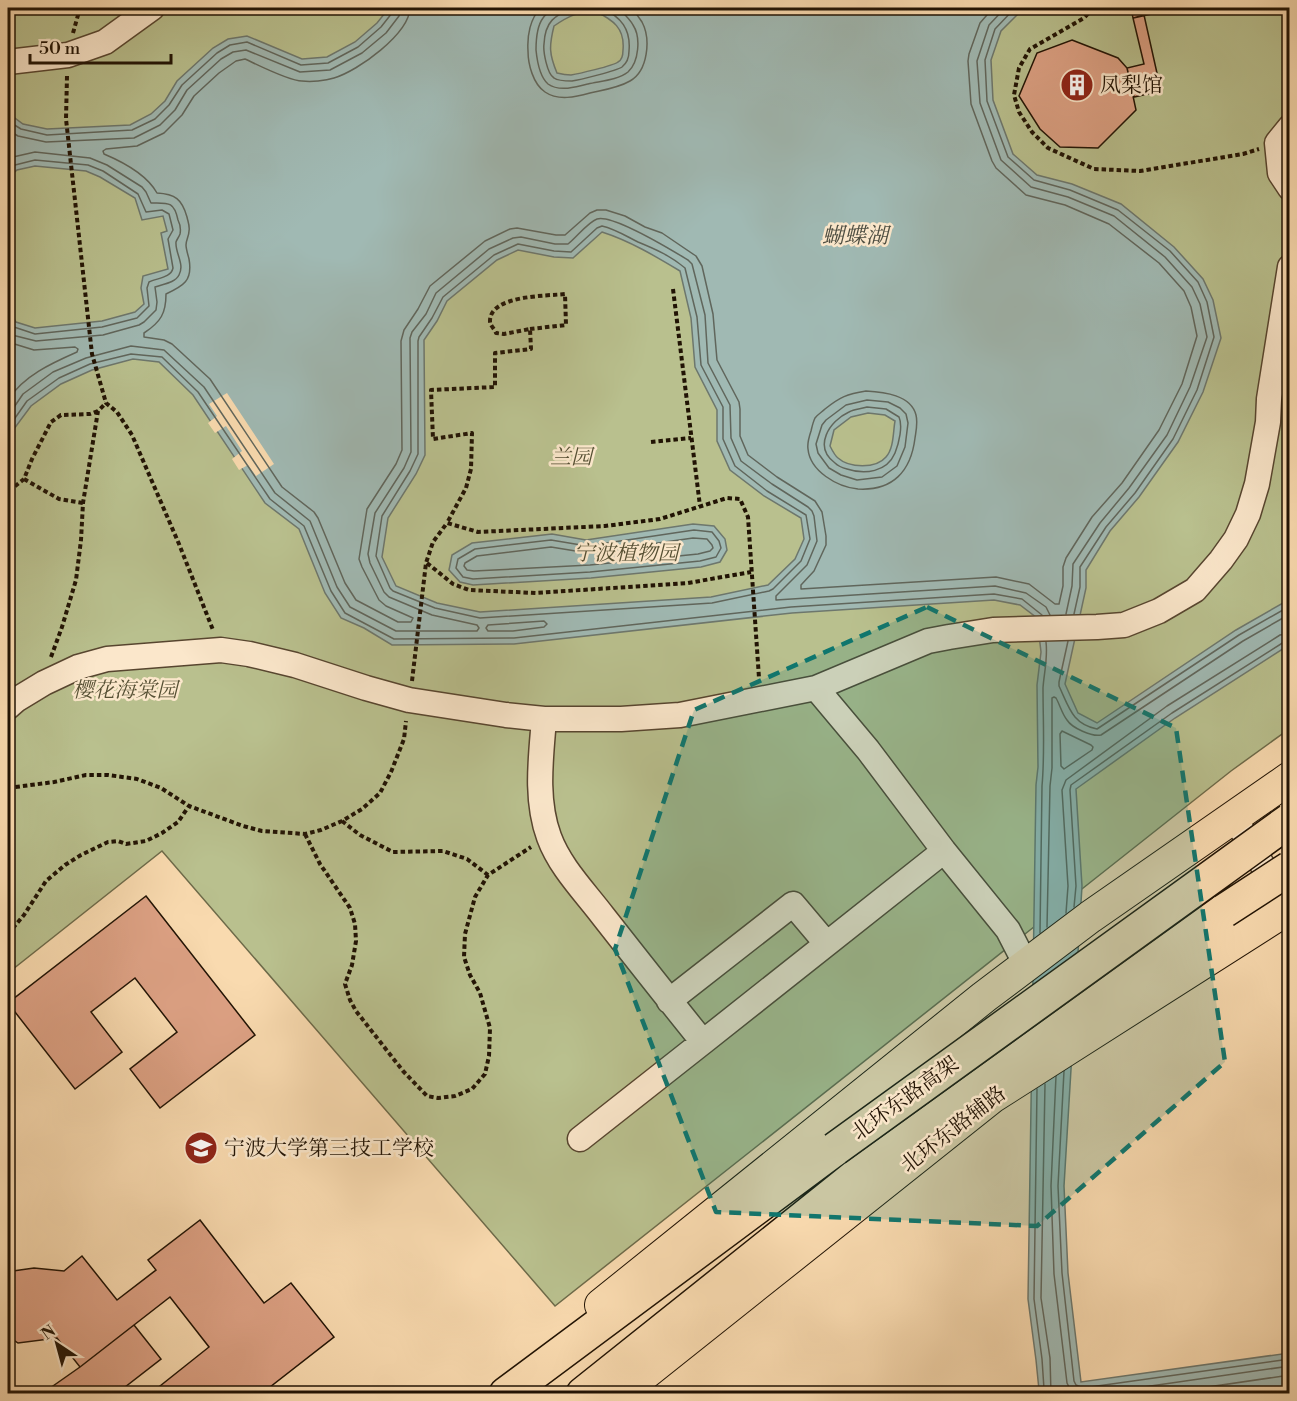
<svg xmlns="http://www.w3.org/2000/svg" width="1297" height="1401" font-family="'Libre Bodoni','Noto Serif SC',serif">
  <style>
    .green { fill: #b9c08e; stroke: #6d6a49; stroke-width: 1.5 }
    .water { fill: #a0b9b3; stroke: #6d776d; stroke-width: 1.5; fill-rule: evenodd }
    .pier { fill: #f9daaf }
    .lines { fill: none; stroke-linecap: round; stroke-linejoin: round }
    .shore { stroke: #60665c; stroke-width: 1.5 }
    .building { fill: #dda184; stroke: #211304; stroke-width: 1.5 }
    .minor-casing { stroke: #57452f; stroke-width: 27 }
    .major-casing { stroke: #211304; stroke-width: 34 }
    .highway-casing { stroke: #211304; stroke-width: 36 }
    .path { stroke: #211304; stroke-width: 4; stroke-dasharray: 4.5 3; stroke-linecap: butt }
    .minor { stroke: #fbe7cb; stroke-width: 24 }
    .major { stroke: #f9daaf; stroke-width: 32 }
    .highway { stroke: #f9daaf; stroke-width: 33 }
    .highway-bridge-casing { stroke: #211304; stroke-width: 36; stroke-linecap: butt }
    .highway-bridge { stroke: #f9daaf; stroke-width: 33 }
    .marked { fill: #0f766e; fill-opacity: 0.2; stroke: #0f766e; stroke-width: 4.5; stroke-dasharray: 12 8; stroke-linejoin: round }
    .labels { text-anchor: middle; stroke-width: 5; stroke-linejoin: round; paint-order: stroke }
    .poi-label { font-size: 21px; fill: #211304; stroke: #fbe7cb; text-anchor: start }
    .park-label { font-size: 21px; font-style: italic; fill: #565034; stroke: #fbe7cb }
    .street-label { font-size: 21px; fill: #211304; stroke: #fbe7cb }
    .water-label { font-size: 22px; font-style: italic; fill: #4d4d41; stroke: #fbe7cb }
  </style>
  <rect width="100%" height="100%" fill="#f9daaf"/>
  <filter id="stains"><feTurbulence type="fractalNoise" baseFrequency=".00333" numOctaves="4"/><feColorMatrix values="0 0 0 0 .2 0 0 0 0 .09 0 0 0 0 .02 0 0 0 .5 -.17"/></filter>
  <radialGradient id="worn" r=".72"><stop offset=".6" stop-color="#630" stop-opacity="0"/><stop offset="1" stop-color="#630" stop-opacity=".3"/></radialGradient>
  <!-- green -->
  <path class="green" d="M8 8H1289V729L1231 771 555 1306 162 851 8 973Z"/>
  <!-- water -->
  <path class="water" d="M389 8H1024L1001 31 991 60 993 100 1013 154 1037 175 1072 184 1121 204 1174 247 1203 279 1213 300 1221 338 1203 392 1178 442 1139 497 1110 531 1086 570V588L1065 684 1078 713 1097 723 1236 630 1290 599 1289 645 1175 718 1076 789 1082 886 1064 1186 1068 1273 1081 1382 1289 1353V1393H1018L1039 1390 1036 1360 1028 1299 1036 785 1038 767 1037 685 1041 652 1037 618 1020 605 994 600 792 613 514 644 392 645 364 628 341 618 325 593 299 529 265 503 193 395 159 362 133 359 92 370 61 384 31 406 8 437V310L16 322 35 328 102 321 135 312 144 304 141 288 143 276 168 269 161 233 167 231 163 216 142 220 135 198 100 177 86 171 35 166 17 170 8 178V113L23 124 47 129 130 125 151 114 165 101 177 81 213 48 228 39 247 36 302 59 327 57 355 42 377 23ZM595 11C613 20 625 28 623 50 623 55 622 60 618 62 613 66 577 74 571 75 566 75 561 74 557 73 549 54 549 46 554 26 570 15 576 13 595 11ZM602 232C630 241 655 256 680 271L691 318 695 367 717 410V441L730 470 764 496 801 518 804 539 795 559 768 585 711 597 480 612 437 603 396 586 382 557 388 518 416 474 425 455 424 340 437 321 447 301 497 260 518 250 554 257 573 258ZM868 413 885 415 895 421C893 432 894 448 886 457 876 469 849 468 838 458 835 456 832 450 830 446L834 430 851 417Z
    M693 524 714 526 725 539 727 550 720 562 701 567 591 578 473 585 460 582 449 570 452 555 472 543 552 534 586 540Z"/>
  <!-- pier -->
  <path class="pier" d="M227 393 274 464 256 476 248 465 239 470 232 459 242 451 226 426 215 433 208 423 217 416 209 404Z"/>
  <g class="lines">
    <!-- shore -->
    <path class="shore" d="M410 8C409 34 358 71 334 78 325 81 311 82 302 81 289 81 258 65 245 59L236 61 219 73 194 96 182 115 164 133 137 146 106 149 103 151 104 154C123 162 147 175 157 193 175 194 182 199 187 217 188 222 190 226 189 231 189 236 186 240 186 245 186 249 188 255 189 259 193 281 183 286 166 294 166 313 161 322 144 333V337L164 340 172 344 210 379 282 487 314 512 318 518 345 583 356 600 398 622H411L413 618 386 606 379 600 362 567 359 559 367 509 396 464 402 450 401 341 404 330 418 309 430 286 485 241 510 229 517 228 556 235H565L590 213 597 210H606L625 216 645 227 662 233 696 256 702 266 713 314 717 360 739 402 740 409V436L748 455 777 477 815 501 822 512 826 536V545L814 571 801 585V589L996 577 1029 584 1055 604H1059L1063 586V567L1066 558 1092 517 1122 483 1159 430 1182 384 1197 336 1191 307 1184 291 1159 263 1109 224 1065 205 1026 195 996 168 992 161 971 104 968 61 969 54 980 23 993 8
      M541 8C530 18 527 36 528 51 528 64 533 84 545 92 558 101 576 97 590 93 603 90 618 88 630 81 648 71 651 39 642 22 639 17 635 12 631 8
      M557 8C552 11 546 13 543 18 537 26 536 41 536 50 537 60 540 77 548 84 559 92 577 87 588 84 601 81 618 80 628 72 639 62 641 37 633 25 630 19 623 13 618 8
      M574 8C554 15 545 22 544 44 543 51 547 74 554 78 558 81 568 81 572 81 579 80 616 71 622 67 627 63 629 57 629 51 631 29 621 17 602 8
      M1005 8 989 25 977 61 980 103 1001 160 1031 187 1068 197 1114 216 1165 257 1192 287 1200 304 1207 337 1190 387 1167 435 1129 488 1100 523 1073 564 1072 586 1066 614
      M1015 8 995 29 985 60 987 101 1008 157 1034 180 1070 190 1118 210 1170 251 1198 282 1207 302 1214 337 1197 390 1173 439 1135 493 1106 527 1080 567V587L1074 614
      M8 121 21 129 47 135 132 130 155 119 169 105 182 85 217 53 230 45 247 42 301 65 328 63 358 47 381 27 392 13 393 8
      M8 130 18 136 46 142 134 138 160 125 175 110 187 90 221 59 233 52 246 50 300 72 330 70 362 53 386 33 399 16 401 8
      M8 161 13 157 35 152 90 158 107 165 142 187 146 192 151 203C168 203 174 201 178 220 180 224 181 229 180 234 179 237 177 239 176 242 175 253 185 264 179 275 175 283 163 284 155 287L157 302 156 310 144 322 139 325 103 335 36 341 12 335 8 332
      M8 170 15 165 35 160 88 165 103 171 138 194 146 212 162 210 169 214 173 230 168 239 173 268C171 278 157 278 149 282L147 288 149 306 137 318 102 327 35 334 14 327 8 320
      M602 226C615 229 626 236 638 242 655 249 671 256 685 268L697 317 701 365 723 407V439L735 466 767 491 806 515 810 539 801 561 773 589 769 591 712 603 480 618 435 608 393 591 390 588 376 556 382 516 410 471 418 454V341L419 337 432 318 443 297 494 255 518 244 554 251 571 252 597 228Z
      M8 342 34 350 75 347 78 349 77 352C52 363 23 376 8 400
      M866 391C884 392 911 395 916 415 918 423 916 431 915 438 911 471 893 491 858 489 837 487 810 471 808 449 807 443 809 437 811 431 812 427 813 422 815 418 818 414 822 412 825 409 840 397 847 394 866 391Z
      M867 400 888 402 900 408 906 414 908 423 905 447 897 466 882 477 857 480 841 475 829 468 818 453 816 444 822 425 826 420 846 405Z
      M867 407 886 409 899 417C903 426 899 443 895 453 887 472 865 475 847 469 843 468 838 466 835 463 813 447 829 421 849 412 854 409 861 409 867 407Z
      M8 416 23 394 53 372 86 358 131 346 164 350 204 387 275 493 310 521 337 587 350 607 396 631H477L479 628 477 625 432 615 389 597 384 592 370 563 368 554 375 513 404 468 411 452 410 338 412 332 426 314 436 293 489 249 513 238 521 237 555 244H568C576 238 588 222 597 219 613 214 673 251 688 260L692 264 705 315 708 363 730 405 731 438 741 461 772 484 808 507 812 511 814 516 817 541 807 565 776 596V600L995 586 1026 593 1046 607 1050 615
      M8 428 27 401 59 378 90 364 131 354 162 357 198 392 270 499 304 526 331 591 345 613 394 639 514 638 791 607 994 594 1022 599 1042 615
      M694 530 712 532 719 541 721 548 716 557 700 561 590 572 473 579 463 577 456 568 458 559 475 549 551 540 587 546Z
      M693 538 707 539 712 545 713 548 710 551 698 554 590 565 474 571 467 570 464 566 465 563 477 556 551 547 588 553Z
      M544 621 547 624 544 627 513 631H488L486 628 488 625Z
      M1068 641 1059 682V686C1069 707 1072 724 1097 729L1239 635 1290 606
      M1062 731 1091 745 1093 747 1092 750 1064 769 1061 766 1060 734Z
      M1074 907 1076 886 1070 790 1071 785 1172 713 1284 642 1290 641
      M1066 913 1068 886 1062 790 1066 780 1167 706 1280 635 1290 633
      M1047 927 1050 786 1052 768V698L1054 697 1056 698C1060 705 1062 714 1067 720 1072 728 1092 737 1101 735L1243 641 1290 614
      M1040 933 1042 786C1045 753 1043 721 1043 688 1044 673 1048 658 1046 642
      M1064 1071 1058 1186 1062 1273 1074 1381 1076 1385 1083 1388 1290 1359
      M1056 1076 1051 1186 1054 1274 1067 1383 1070 1389 1075 1394
      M1045 1084 1041 1298 1050 1358 1051 1394
      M1037 1089 1034 1299 1042 1359 1044 1389 1043 1394
      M1095 1394 1290 1366
      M1160 1394 1290 1375"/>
  </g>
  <!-- building -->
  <path class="building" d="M1131 8H1179L1133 18Z
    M1144 15 1161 91 1134 97 1127 68 1144 64 1133 18Z
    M1072 40 1118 58 1127 68 1136 110 1098 148 1060 147 1040 129 1019 96 1037 53Z
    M146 896 255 1035 160 1108 130 1069 177 1032 135 978 91 1012 122 1052 75 1089 8 1003Z
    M200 1220 264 1303 291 1283 334 1337 261 1394H150L209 1347 170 1297 80 1367 57 1338 18 1343 8 1336V1274L13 1271 34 1268 64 1271 82 1256 117 1300 156 1270 148 1260Z
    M134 1325 161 1359 116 1394 43 1393 80 1367Z"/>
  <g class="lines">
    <!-- minor casing -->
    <g class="minor-casing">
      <path id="minor" d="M8 62 68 55 105 42 152 8
        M1290 127 1277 143 1280 173 1290 188
        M816 688 868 750 944 851 1008 930 1026 965
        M8 707 16 700 44 683 78 667 107 659 221 650 249 654 295 665 366 688 409 700 506 715 544 719H621L680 715 816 688 928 641 949 637 993 630 1097 627 1124 625 1159 611 1195 590 1221 560 1236 539 1248 514 1257 484 1268 422 1269 399 1290 267
        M544 719C541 757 535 799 549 837 560 867 584 891 603 916 636 958 669 1000 703 1042L944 851
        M1234 817 1280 895
        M669 1001 793 904 826 943
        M580 1139 703 1042"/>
    </g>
    <!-- major casing -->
    <g class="major-casing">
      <path id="major" d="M601 1305 984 997 1090 917 1290 778
        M619 1394 992 1097 1290 907"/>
    </g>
    <!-- highway casing -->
    <g class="highway-casing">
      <path id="highway" d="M506 1394 835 1149
        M583 1394 856 1176 1224 911"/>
    </g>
    <!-- path -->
    <path class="path" d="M300 8 318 11 331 8
      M1093 8 1084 18 1030 49 1019 68 1014 95 1019 112 1032 132 1048 148 1094 169 1140 171 1243 154 1259 149
      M73 33 80 8
      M67 76 66 119 92 354 106 403 117 412 132 435 179 544 213 630
      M673 289 700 506
      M530 329 566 325 565 294C547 296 490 295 490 321 490 326 495 329 496 333L504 334 530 329 531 349 495 353V387L431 390 433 439 472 433 471 469 466 488 447 523 478 532 605 526 660 519 727 498 740 499 748 517 759 678
      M651 442 691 438
      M24 479 59 499 83 503
      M8 489 14 487 24 479 32 459 51 422 61 415 90 414 98 411
      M427 563 453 584 469 590 536 593 688 583 751 572
      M51 657 62 627 76 580 81 540 83 503 98 411 106 403
      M412 681 426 563 433 542 447 523
      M8 788 54 782 86 775H108L137 779 161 788 189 806 243 826 262 831 305 834 321 830 342 821 362 809 380 793 391 772 404 739 406 721
      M342 821 360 835 393 852 443 851 467 859 488 875
      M305 834 320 864 350 908 355 924 356 941 352 965 345 984 350 1000 356 1011 403 1071 427 1096 438 1098 455 1096 472 1089 485 1074 489 1056 490 1028 480 993 470 975 464 957 465 934 475 897 488 875 531 847
      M8 934 24 915 46 881 65 865 81 855 108 842 118 841 126 844 146 841 162 833 178 822 189 806"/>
    <!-- minor -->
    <use href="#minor" class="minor"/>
    <!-- major -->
    <use href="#major" class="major"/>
    <!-- highway -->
    <use href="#highway" class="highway"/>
    <!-- highway-bridge casing -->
    <g class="highway-bridge-casing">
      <path id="highway-bridge" d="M1224 911 1290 868
        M835 1149 1290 820"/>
    </g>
    <!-- highway-bridge -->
    <use href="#highway-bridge" class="highway-bridge"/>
  </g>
  <!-- marked area -->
  <path class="marked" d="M927 607 1176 728 1225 1062 1037 1226 716 1212 615 949 694 710Z"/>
  <!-- icons -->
  <defs>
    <g id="building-disc" transform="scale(1.725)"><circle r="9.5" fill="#8f2418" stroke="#fbe7cb"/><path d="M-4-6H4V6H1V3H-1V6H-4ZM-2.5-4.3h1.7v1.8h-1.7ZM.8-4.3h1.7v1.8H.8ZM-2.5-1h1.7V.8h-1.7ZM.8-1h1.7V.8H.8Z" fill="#fff"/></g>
    <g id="university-disc" transform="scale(1.725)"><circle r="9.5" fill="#8f2418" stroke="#fbe7cb"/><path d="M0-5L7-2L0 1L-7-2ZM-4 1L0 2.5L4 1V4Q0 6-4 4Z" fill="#fff"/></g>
  </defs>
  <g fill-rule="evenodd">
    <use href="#building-disc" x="1077" y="85"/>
    <use href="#university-disc" x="201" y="1148"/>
  </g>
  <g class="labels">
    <!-- poi labels -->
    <g class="poi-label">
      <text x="1100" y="92">凤梨馆</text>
      <text x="224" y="1155">宁波大学第三技工学校</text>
    </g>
    <!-- park labels -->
    <g class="park-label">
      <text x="571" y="464">兰园</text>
      <text x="626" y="560">宁波植物园</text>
      <text x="125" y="697">樱花海棠园</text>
    </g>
    <!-- street labels -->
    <g class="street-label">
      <text transform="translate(905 1098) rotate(-36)" y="7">北环东路高架</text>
      <text transform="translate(953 1129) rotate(-38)" y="7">北环东路辅路</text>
    </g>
    <!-- water labels -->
    <g class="water-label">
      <text x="855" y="243">蝴蝶湖</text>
    </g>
  </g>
  <!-- margin -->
  <rect width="1297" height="1401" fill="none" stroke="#f9daaf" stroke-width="30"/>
  <rect x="9" y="9" width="1279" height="1383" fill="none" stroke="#211304" stroke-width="3"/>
  <rect x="15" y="15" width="1267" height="1371" fill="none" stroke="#211304" stroke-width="1.5"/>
  <!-- north arrow -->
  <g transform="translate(57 1344) rotate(324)" stroke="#fbe7cb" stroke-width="4.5" paint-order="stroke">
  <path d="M0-4.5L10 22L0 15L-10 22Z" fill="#211304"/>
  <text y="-9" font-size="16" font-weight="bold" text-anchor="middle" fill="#211304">N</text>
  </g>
  <!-- scale -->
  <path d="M30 54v9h141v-9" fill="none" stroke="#211304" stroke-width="3"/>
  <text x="39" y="54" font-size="18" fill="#211304" stroke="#fbe7cb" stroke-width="4.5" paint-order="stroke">50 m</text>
  <rect width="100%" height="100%" filter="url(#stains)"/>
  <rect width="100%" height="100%" fill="url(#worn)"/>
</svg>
